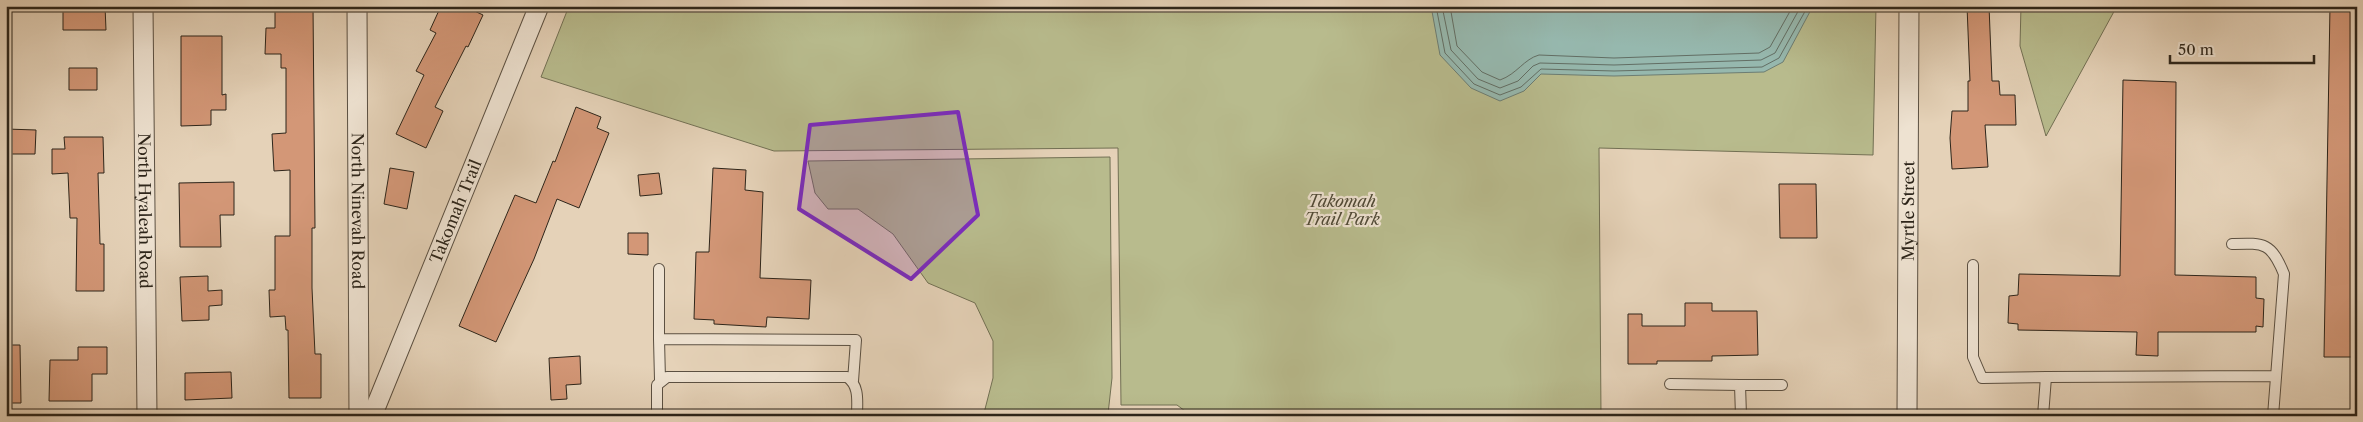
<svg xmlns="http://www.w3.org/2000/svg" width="2363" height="422" font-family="'Libre Caslon Text',serif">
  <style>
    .green { fill: #b8bb8d; stroke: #727054 }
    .water { fill: #96b8ae; stroke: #6c7d73 }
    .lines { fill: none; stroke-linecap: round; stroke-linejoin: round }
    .shore { stroke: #626e64; stroke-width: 1 }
    .building { fill: #d39777; stroke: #2d251a }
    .service-casing { stroke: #5b5042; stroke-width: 12 }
    .minor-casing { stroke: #5b5042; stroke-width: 21 }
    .service { stroke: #eee2d1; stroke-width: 10 }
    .minor { stroke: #eee2d1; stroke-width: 19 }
    .marked { fill: #7b2cbf; fill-opacity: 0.2; stroke: #7b2cbf; stroke-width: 4; stroke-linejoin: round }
    .labels { text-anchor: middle; stroke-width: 4.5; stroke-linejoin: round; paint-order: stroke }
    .park-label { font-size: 16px; font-style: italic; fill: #504a37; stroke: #eee2d1 }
    .street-label { font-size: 16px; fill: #2d251a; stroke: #eee2d1 }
  </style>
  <rect width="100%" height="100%" fill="#e5d2b8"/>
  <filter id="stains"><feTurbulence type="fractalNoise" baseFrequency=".004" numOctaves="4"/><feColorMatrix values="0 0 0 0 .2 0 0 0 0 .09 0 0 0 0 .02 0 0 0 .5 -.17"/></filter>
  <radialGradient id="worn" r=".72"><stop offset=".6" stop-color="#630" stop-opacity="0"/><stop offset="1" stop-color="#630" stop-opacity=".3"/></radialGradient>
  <!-- green -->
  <path class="green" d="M569 6H1876L1873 155 1599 148 1601 416 1189 414 1177 405H1121L1118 148 774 151 541 77Z
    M2021 6H2117L2046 136 2020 46Z
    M1110 157 1112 378 1108 414 984 413 993 378V341L975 303 928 283 893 234 858 209H828L815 193 808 161Z"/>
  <!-- water -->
  <path class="water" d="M1431 6H1813L1783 62 1764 72 1614 76 1541 74 1524 91 1500 101 1471 88 1440 55Z"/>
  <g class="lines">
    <!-- shore -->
    <path class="shore" d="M1436 6 1445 53 1474 84 1500 95 1521 87 1541 69 1614 71 1762 67 1779 58 1808 6
      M1442 6 1451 50 1478 79 1500 88 1518 81 1533 66 1540 63 1614 65 1761 60 1775 53 1801 6
      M1450 6 1457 46 1482 72 1500 80C1517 74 1524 59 1539 55L1614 58 1759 53 1770 47 1793 6"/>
  </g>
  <!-- building -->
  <path class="building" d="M63 6H105L106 30H63Z
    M275 6H313L315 228H312V288L315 354H321V398H289L288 330H286L285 316 270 317 269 290H275V236H290V170L274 171 272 134 286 133V68H281V54H265L266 28H275Z
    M441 6H464L483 15 468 47 466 46 435 107 443 111 426 148 396 134 424 75 416 71 436 33 430 30Z
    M1967 6H1989L1992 81H1999L2000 95H2015L2016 125H1985L1988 167 1952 169 1950 138 1952 111H1968V81H1970Z
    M2330 6H2357V357H2324Z
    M181 36H222V95L226 94V110H211V125L181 126Z
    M69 68H97V90H69Z
    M2123 80 2176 82 2175 275 2256 277V298L2264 299 2263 327 2256 326V332H2158V356L2136 355 2137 332 2018 330V324L2008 323 2009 296 2018 295 2019 274 2120 276Z
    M576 107 601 117 597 128 609 133 579 208 557 199 534 259 496 342 459 326 515 195 536 203 553 161 555 162Z
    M6 129 36 130 35 154H6Z
    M64 137H103L104 173H98L100 244H104V291H76L77 218H70L68 173 52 174V149H65Z
    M390 168 414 172 407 209 384 204Z
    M713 168 746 170 745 190 763 192 760 278 811 280 809 319 767 317 766 327 714 324V320L694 319 696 252H709Z
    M659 173 662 194 640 196 638 175Z
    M234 182V215H220L221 247H180L179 183Z
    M1779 184H1816L1817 238H1780Z
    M628 233H648V255L628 254Z
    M208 276V291L222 290V305L209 306V320L182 321 180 277Z
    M1685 303H1712V311H1757L1758 355 1712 356V361H1657V364H1628V314H1642V326H1685Z
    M6 345H20L21 403H6Z
    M78 347H107V374H92V401H49L50 360H78Z
    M580 356 581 384 566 385 567 399 551 400 549 358Z
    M231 372 232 398 185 400V373Z"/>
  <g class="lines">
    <!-- service casing -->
    <g class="service-casing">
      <path id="service" d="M2232 244C2264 243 2271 242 2284 274L2273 416
        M1973 265V357L1982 378 2046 377
        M659 269V339L856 340 853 381
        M659 339 660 380
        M1670 384 1740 385 1741 416
        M1740 385H1782
        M657 416V385L667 377H847C860 386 857 402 857 416
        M2043 416 2046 377 2276 376"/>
    </g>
    <!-- minor casing -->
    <g class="minor-casing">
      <g id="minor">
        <path id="s1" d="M143 6 147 416"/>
        <path id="s2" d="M357 6 359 416"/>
        <path id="s3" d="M372 416 539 6"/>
        <path id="s4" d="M1907 416 1909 6"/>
      </g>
    </g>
    <!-- service -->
    <use href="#service" class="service"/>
    <!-- minor -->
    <use href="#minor" class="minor"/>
  </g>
  <!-- marked area -->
  <path class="marked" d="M958 112 978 215 911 279 799 209 810 125Z"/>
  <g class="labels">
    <!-- park labels -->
    <g class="park-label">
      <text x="1342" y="207">Takomah<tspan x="1342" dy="18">Trail Park</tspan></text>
    </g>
    <!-- street labels -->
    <g class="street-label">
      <text dy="6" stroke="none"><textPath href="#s1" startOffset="205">North Hyaleah Road</textPath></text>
      <text dy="6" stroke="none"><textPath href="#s2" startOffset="205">North Ninevah Road</textPath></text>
      <text dy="6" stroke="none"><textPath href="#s3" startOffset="221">Takomah Trail</textPath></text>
      <text dy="6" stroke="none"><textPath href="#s4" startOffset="205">Myrtle Street</textPath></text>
    </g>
  </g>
  <!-- margin -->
  <rect width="2363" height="422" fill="none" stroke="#e5d2b8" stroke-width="25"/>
  <rect x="8" y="8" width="2348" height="407" fill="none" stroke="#2d251a" stroke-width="2.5"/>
  <rect x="12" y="12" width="2338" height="397" fill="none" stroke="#2d251a"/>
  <!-- scale -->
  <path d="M2170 55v8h144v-8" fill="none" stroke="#2d251a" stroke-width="2.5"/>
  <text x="2178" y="55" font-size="15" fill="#2d251a" stroke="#eee2d1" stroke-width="4" paint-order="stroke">50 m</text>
  <rect width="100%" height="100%" filter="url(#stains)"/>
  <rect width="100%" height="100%" fill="url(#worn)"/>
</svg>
